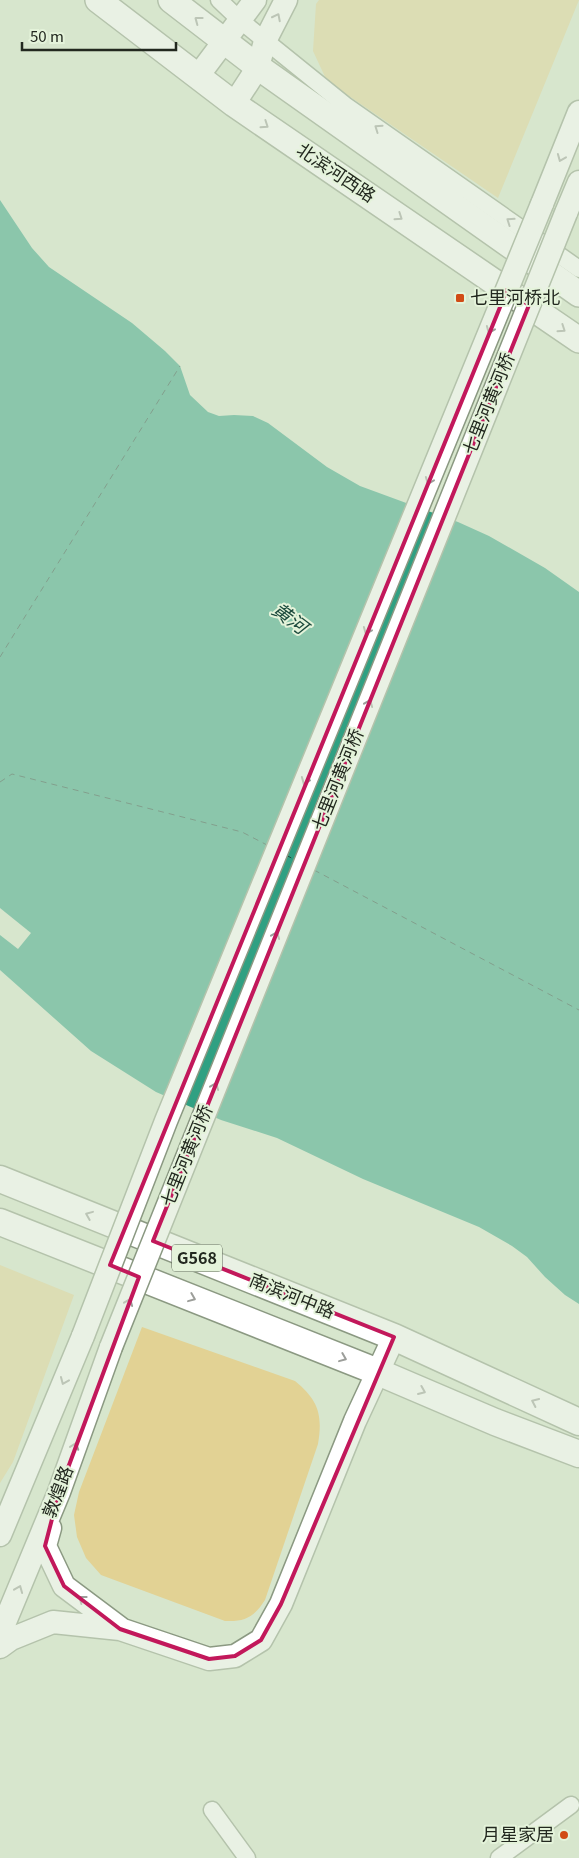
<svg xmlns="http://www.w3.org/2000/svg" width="579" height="1858" font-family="Georgia,'Noto Sans SC',serif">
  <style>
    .green { fill: #e2d294 }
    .water { fill: #30a082 }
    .pier { fill: #d7e6cd }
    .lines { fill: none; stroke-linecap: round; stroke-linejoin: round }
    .ferry { stroke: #1c4a3d; stroke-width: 1; stroke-dasharray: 6 5; stroke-linecap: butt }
    .minor-casing { stroke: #8b9982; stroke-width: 19 }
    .secondary-casing { stroke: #8b9982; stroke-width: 25 }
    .primary-casing { stroke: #8b9982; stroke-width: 28 }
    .trunk-casing { stroke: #8b9982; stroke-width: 29 }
    .minor { stroke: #fff; stroke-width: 16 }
    .secondary { stroke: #fff; stroke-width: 22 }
    .primary { stroke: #fff; stroke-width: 25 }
    .trunk { stroke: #fff; stroke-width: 26 }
    .secondary-bridge-casing { stroke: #8b9982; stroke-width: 25; stroke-linecap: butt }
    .secondary-bridge { stroke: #fff; stroke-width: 22 }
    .oneway { stroke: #9c9e9a }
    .marked { fill: none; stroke: #c2185b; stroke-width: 4; stroke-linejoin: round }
    .poi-dot { fill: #d14b15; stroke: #e4f3da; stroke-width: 2 }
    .labels { text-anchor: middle; stroke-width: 4; stroke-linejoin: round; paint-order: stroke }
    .shield { fill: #e4f3da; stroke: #5c6557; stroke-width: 1 }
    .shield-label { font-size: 16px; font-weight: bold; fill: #22281f }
    .street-label { font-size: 18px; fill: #22281f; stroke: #e4f3da }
    .poi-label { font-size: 18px; fill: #22281f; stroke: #e4f3da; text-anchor: start }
    .water-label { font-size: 19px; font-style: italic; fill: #1c4a3d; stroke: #e4f3da }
  </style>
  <rect width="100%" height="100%" fill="#d7e6cd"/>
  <!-- green -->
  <path class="green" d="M319 0H579L498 198 327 81 313 51 316 4Z
    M0 1265 74 1295 13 1462 0 1483Z
    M142 1327 295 1381C318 1400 323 1414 318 1444L265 1600C254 1617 245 1622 225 1621L101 1575 86 1558 77 1537 74 1515 79 1492Z"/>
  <!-- water -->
  <path class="water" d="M0 200 32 248 49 267 132 323 165 351 180 366 190 395 208 412 219 416 234 415 253 416 268 423 327 467 360 486 458 522 489 536 545 568 579 592V1304L565 1295 545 1277 527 1257 512 1246 479 1227 363 1179 277 1138 221 1120 156 1092 91 1051 0 970Z"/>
  <!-- pier -->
  <path class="pier" d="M0 908 31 933 18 949 0 935Z"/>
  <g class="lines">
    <!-- ferry -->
    <path class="ferry" d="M0 657 180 366
      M0 782 12 774 242 832 267 845
      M286 855 295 860
      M314 870 579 1010"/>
    <!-- minor casing -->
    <g class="minor-casing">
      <path id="minor" d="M219 0 241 21 345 105 579 269
        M212 1810 247 1858
        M499 1858 571 1805"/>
    </g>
    <!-- secondary casing -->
    <g class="secondary-casing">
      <path id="secondary" d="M198 76 255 0
        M234 104 258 67 265 41 286 0
        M542 204 579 112
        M566 213 579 182
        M50 1528 45 1546 64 1586 120 1628
        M0 1535 83 1336
        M0 1634 59 1492 111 1347
        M0 1647 11 1639 53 1622 120 1629 209 1659 235 1656 261 1640 281 1604 355 1421 394 1337"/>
    </g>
    <!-- primary casing -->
    <g class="primary-casing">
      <path id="primary" d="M98 0 234 104 579 340
        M171 0 258 67 579 294"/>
    </g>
    <!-- trunk casing -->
    <g class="trunk-casing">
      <path id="trunk" d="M0 1179 394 1337 579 1422
        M0 1222 378 1372 495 1422 579 1454"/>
    </g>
    <!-- minor -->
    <use href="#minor" class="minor"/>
    <!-- secondary -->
    <use href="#secondary" class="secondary"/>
    <!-- primary -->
    <use href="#primary" class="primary"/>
    <!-- trunk -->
    <use href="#trunk" class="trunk"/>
    <!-- secondary-bridge casing -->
    <g class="secondary-bridge-casing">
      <path id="secondary-bridge" d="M83 1336 166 1121 542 204
        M111 1347 566 213"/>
    </g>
    <!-- secondary-bridge -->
    <use href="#secondary-bridge" class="secondary-bridge"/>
  </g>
  <!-- one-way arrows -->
  <defs><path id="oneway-chevron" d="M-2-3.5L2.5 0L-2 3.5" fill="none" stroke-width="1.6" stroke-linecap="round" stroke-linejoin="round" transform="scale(1.25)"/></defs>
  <g class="oneway">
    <use href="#oneway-chevron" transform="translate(277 17) rotate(-63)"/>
    <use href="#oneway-chevron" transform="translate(198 20) rotate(-143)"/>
    <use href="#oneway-chevron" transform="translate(265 125) rotate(34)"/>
    <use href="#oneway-chevron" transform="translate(378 128) rotate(-145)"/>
    <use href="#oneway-chevron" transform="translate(561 158) rotate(112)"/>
    <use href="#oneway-chevron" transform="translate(399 217) rotate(34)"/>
    <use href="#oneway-chevron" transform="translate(510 221) rotate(-145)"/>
    <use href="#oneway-chevron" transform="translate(562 329) rotate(34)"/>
    <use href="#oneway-chevron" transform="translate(490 330) rotate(112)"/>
    <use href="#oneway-chevron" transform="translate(429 481) rotate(112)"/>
    <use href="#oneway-chevron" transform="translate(367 631) rotate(112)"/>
    <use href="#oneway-chevron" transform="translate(369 703) rotate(-68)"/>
    <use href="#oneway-chevron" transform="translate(305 781) rotate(112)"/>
    <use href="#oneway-chevron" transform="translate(276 935) rotate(-68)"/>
    <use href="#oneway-chevron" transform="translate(215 1086) rotate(-68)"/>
    <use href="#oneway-chevron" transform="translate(89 1215) rotate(-158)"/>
    <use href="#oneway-chevron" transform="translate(192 1298) rotate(22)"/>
    <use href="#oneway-chevron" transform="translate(129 1302) rotate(-68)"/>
    <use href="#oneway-chevron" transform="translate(343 1358) rotate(22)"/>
    <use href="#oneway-chevron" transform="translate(64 1381) rotate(113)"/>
    <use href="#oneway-chevron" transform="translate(422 1391) rotate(23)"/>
    <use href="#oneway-chevron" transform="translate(535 1402) rotate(-155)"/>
    <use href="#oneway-chevron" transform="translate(75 1446) rotate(-70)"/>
    <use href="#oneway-chevron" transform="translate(19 1589) rotate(-68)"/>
    <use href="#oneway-chevron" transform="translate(82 1599) rotate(-143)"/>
  </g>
  <!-- marked area -->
  <path d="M0 0H579V1858H0ZM507 290 529 305 153 1241 394 1337 281 1604 261 1640 235 1656 209 1659 120 1629 64 1586 45 1546 59 1492 139 1277 110 1265Z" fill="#d7e6cd" fill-opacity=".55" fill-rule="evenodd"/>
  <path class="marked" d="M507 290 529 305 153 1241 394 1337 281 1604 261 1640 235 1656 209 1659 120 1629 64 1586 45 1546 59 1492 139 1277 110 1265Z"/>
  <!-- markers -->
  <g class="poi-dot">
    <rect x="455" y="293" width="10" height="10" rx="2.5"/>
    <circle cx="564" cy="1835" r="5"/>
  </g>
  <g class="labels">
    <!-- shield labels -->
    <rect class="shield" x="172" y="1244.5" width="50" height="27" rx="4"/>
    <g class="shield-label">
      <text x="197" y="1264">G568</text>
    </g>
    <!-- street labels -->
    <g class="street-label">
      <text transform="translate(336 173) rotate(34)" y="6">北滨河西路</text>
      <text transform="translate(489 404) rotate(-68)" y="6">七里河黄河桥</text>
      <text transform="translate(338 780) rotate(-68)" y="6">七里河黄河桥</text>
      <text transform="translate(187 1156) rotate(-68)" y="6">七里河黄河桥</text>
      <text transform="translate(292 1296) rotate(22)" y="6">南滨河中路</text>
      <text transform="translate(58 1492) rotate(-69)" y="6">敦煌路</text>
    </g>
    <!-- poi labels -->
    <g class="poi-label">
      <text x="470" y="304">七里河桥北</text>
      <text x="554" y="1841" text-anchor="end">月星家居</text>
    </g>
    <!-- water labels -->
    <g class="water-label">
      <text transform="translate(290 618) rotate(37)" y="7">黄河</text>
    </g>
  </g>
  <!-- scale -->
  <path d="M22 42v8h154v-8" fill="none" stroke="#22281f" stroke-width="2.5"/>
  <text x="30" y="42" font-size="15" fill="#22281f" stroke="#e4f3da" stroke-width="4" paint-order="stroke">50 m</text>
</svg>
